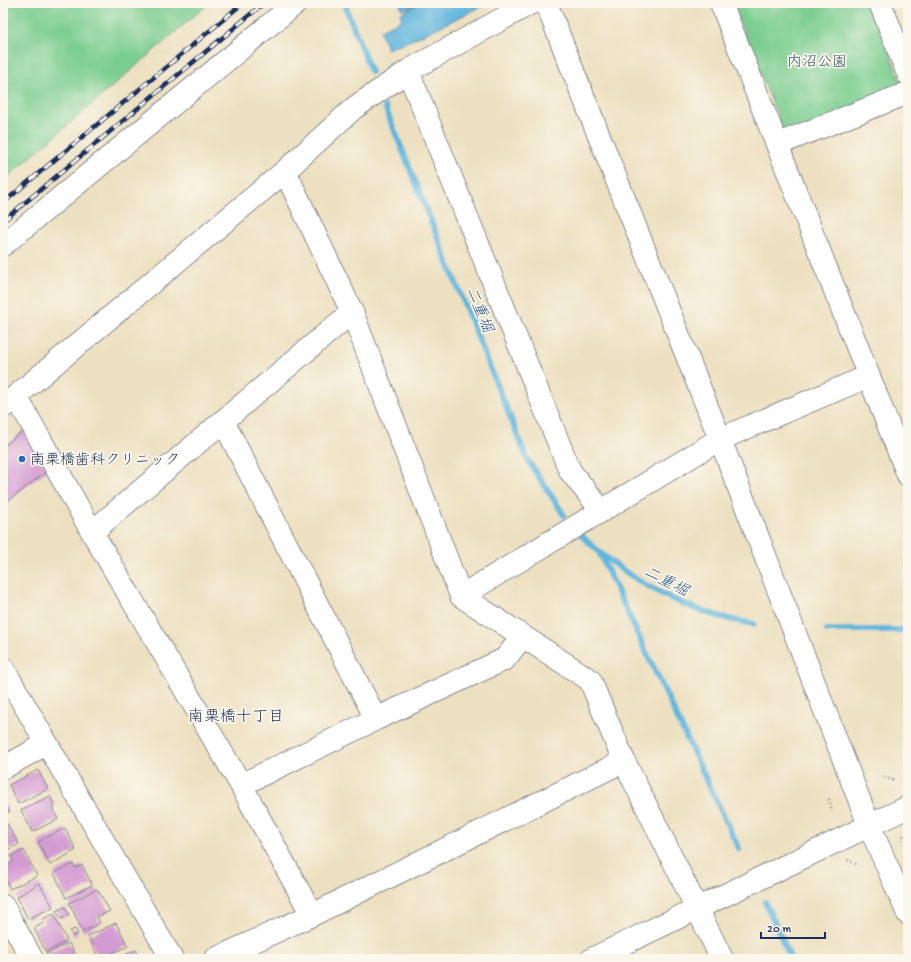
<svg xmlns="http://www.w3.org/2000/svg" width="911" height="962" font-family="'Gochi Hand','Klee One',sans-serif">
  <style>
    .green { fill: #7bce90; stroke: #4b7e77 }
    .water { fill: #61b6dd; stroke: #3e729e }
    .lines { fill: none; stroke-linecap: round; stroke-linejoin: round }
    .stream { stroke: #61b6dd; stroke-width: 6 }
    .building { fill: #d49bd3 }
    .minor-casing { stroke: #84888f; stroke-width: 24 }
    .path { stroke: #84888f; stroke-width: 2.5; stroke-dasharray: 1 3; stroke-linecap: butt }
    .minor { stroke: #fff; stroke-width: 22 }
    .rail-casing { stroke: #1b2f5e; stroke-width: 4.5 }
    .rail { stroke: #fbf7ec; stroke-width: 3; stroke-dasharray: 9; stroke-linecap: butt }
    .poi-dot { fill: #1f6fb2; stroke: #fbf7ec; stroke-width: 1.5 }
    .labels { text-anchor: middle; stroke-width: 3.5; stroke-linejoin: round; paint-order: stroke }
    .park-label { font-size: 15px; fill: #33576a; stroke: #fbf7ec }
    .poi-label { font-size: 15px; fill: #1b2f5e; stroke: #fbf7ec; text-anchor: start }
    .water-label { font-size: 16px; font-style: italic; fill: #305884; stroke: #fbf7ec }
    .neighbourhood-label { font-size: 16px; fill: #1b2f5e; stroke: #fbf7ec }
  </style>
  <rect width="100%" height="100%" fill="#fbf7ec"/>
  <filter id="ink" filterUnits="userSpaceOnUse"><feTurbulence type="fractalNoise" baseFrequency=".025" numOctaves="2"/><feDisplacementMap in="SourceGraphic" scale="8" xChannelSelector="R" yChannelSelector="G"/><feConvolveMatrix kernelMatrix="1 2 1 2 8 2 1 2 1" color-interpolation-filters="sRGB"/></filter>
  <filter id="wash" filterUnits="userSpaceOnUse"><feTurbulence type="fractalNoise" baseFrequency=".012" numOctaves="4" result="noise"/><feDisplacementMap in="SourceGraphic" scale="16" xChannelSelector="R" yChannelSelector="G"/><feGaussianBlur stdDeviation="0.9" result="paint"/><feColorMatrix in="noise" values="0 0 0 0 0 0 0 0 0 0 0 0 0 0 0 0 0 1.4 0 .05"/><feComposite in="paint" operator="in"/></filter>
  <g filter="url(#wash)">
    <rect width="100%" height="100%" fill="#ede0c0"/>
    <!-- green -->
    <path class="green" d="M3 3H209L3 181Z
      M732 3H870L901 82 897 92 792 133 783 129Z"/>
    <!-- water -->
    <path class="water" d="M399 3H489L414 39 387 49 380 30 402 20 400 14 417 5 402 10Z"/>
    <g class="lines">
      <!-- stream -->
      <path class="stream" d="M344 3 371 72
        M385 107 527 459 564 515
        M581 535C627 581 690 614 754 624
        M600 554 739 849
        M827 630H908
        M765 902 791 959"/>
    </g>
    <g id="blocks">
      <!-- building -->
      <path class="building" d="M24 430 48 470 3 505V447Z
        M38 770 48 789 18 804 9 785Z
        M50 796 55 806 52 807 58 819 32 832 21 810Z
        M3 801 9 812 3 815Z
        M5 821 19 844 3 852V822Z
        M65 828 76 850 50 865 38 842Z
        M24 850 37 876 10 889 3 874V867L13 862 11 856Z
        M73 864 75 868 82 865 92 885 66 898 54 873Z
        M39 883 53 907 28 919 17 897Z
        M97 889 110 911 97 917 100 923 83 932 69 903Z
        M65 907 69 915 61 919 56 911Z
        M54 914 67 941 46 952 34 928 44 923 43 919Z
        M116 923 128 946 99 959 88 936Z
        M75 929 78 934 74 936 70 931Z
        M69 943 77 959H49L46 954Z
        M136 950 141 959H113L118 956 119 958Z"/>
    </g>
  </g>
  <g filter="url(#ink)">
    <use href="#blocks" fill-opacity="0" stroke="#84888f" stroke-width="1"/>
    <g class="lines">
      <!-- minor casing -->
      <g class="minor-casing">
        <path id="minor" d="M546 3 720 439 869 825 908 914
          M721 3 908 475
          M880 3 908 74
          M408 71 570 471 602 511
          M778 144 908 93
          M285 171 352 312 461 596 590 680 624 761 722 959
          M3 245 296 3
          M16 396 92 532 241 785 376 719
          M3 407 285 171 354 108 408 71 531 3
          M223 421 376 719 505 659 523 636
          M92 532 352 312
          M461 596 720 439 869 376
          M3 668 172 959
          M3 768 46 744
          M241 785 312 915
          M3 906 32 959
          M215 959 312 915 624 761
          M592 959 908 807"/>
      </g>
      <!-- path -->
      <path class="path" d="M881 776 895 781
        M829 799 832 811
        M902 840 904 833
        M848 860 858 865"/>
      <!-- minor -->
      <use href="#minor" class="minor"/>
      <!-- rail casing -->
      <g class="rail-casing">
        <path id="rail" d="M3 203 243 3
          M3 221 264 3"/>
      </g>
      <!-- rail -->
      <use href="#rail" class="rail"/>
    </g>
  </g>
  <!-- markers -->
  <circle class="poi-dot" cx="22" cy="459" r="4"/>
  <g class="labels">
    <!-- park labels -->
    <g class="park-label">
      <text x="817" y="66">内沼公園</text>
    </g>
    <!-- poi labels -->
    <g class="poi-label">
      <text x="30" y="464">南栗橋歯科クリニック</text>
    </g>
    <!-- water labels -->
    <g class="water-label">
      <text transform="translate(481 309) rotate(68)" y="6">二重堀</text>
      <text transform="translate(667 580) rotate(27)" y="6">二重堀</text>
    </g>
    <!-- neighbourhood labels -->
    <g class="neighbourhood-label">
      <text x="236" y="721">南栗橋十丁目</text>
    </g>
  </g>
  <!-- margin -->
  <rect width="911" height="962" fill="none" stroke="#fbf7ec" stroke-width="16"/>
  <!-- scale -->
  <path d="M761 932v6h64v-6" fill="none" stroke="#1b2f5e" stroke-width="2"/>
  <text x="767" y="932" font-size="12" fill="#1b2f5e" stroke="#fbf7ec" stroke-width="3" paint-order="stroke">20 m</text>
</svg>
